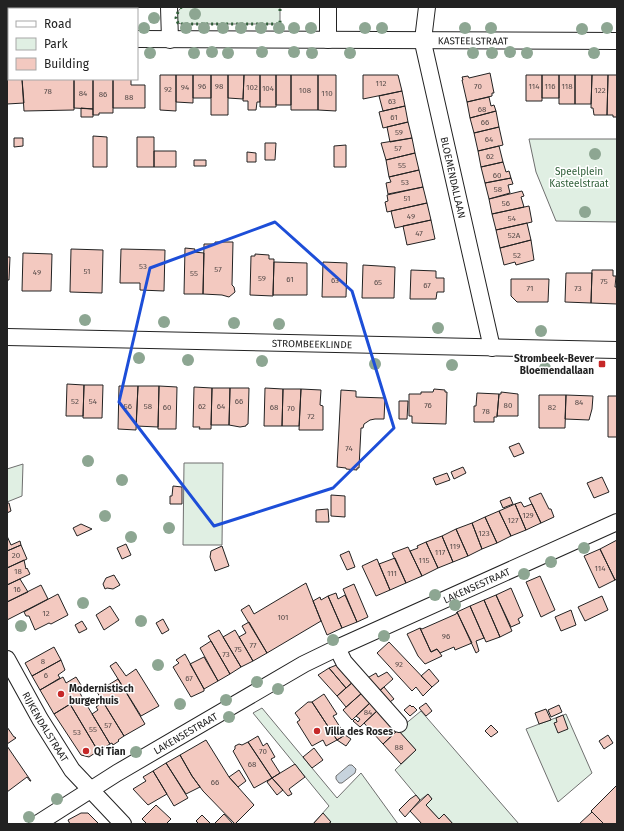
<svg xmlns="http://www.w3.org/2000/svg" width="624" height="831" font-family="'Fira Sans',sans-serif">
  <style>
    .green { fill: #e0efe3; stroke: #6f6f6f }
    .water { fill: #c7d3dd; stroke: #6f6f6f }
    .building { fill: #f3c9c0; stroke: #222 }
    .lines { fill: none; stroke-linecap: round; stroke-linejoin: round }
    .minor-casing { stroke: #222; stroke-width: 18 }
    .minor { stroke: #fff; stroke-width: 16 }
    .hedge { stroke: #2f5e38; stroke-width: 3; stroke-dasharray: 2 3; stroke-linecap: butt }
    .tree { fill: #8da692 }
    .marked { fill: none; stroke: #1d4ed8; stroke-width: 3; stroke-linejoin: round }
    .poi-dot { fill: #c62828; stroke: #fff; stroke-width: 1.5 }
    .labels { text-anchor: middle; stroke-width: 3; stroke-linejoin: round; paint-order: stroke }
    .number-label { font-size: 8px; fill: #564c4a }
    .street-label { font-size: 10px; fill: #222; stroke: #fff }
    .park-label { font-size: 10px; fill: #2f5e38; stroke: #fff }
    .poi-label { font-size: 10px; font-weight: bold; fill: #222; stroke: #fff; text-anchor: start }
  </style>
  <rect width="100%" height="100%" fill="#fff"/>
  <!-- green -->
  <path class="green" d="M182 7H280V24H181L178 23C175 17 177 11 182 7Z
    M529 139H617V222L556 221 536 172Z
    M184 463H223L222 545H183Z
    M23 464 22 496 7 502V469Z
    M262 708 337 798 361 773 398 824H313L329 806 253 713Z
    M421 711 519 824H453L444 814 439 819 426 805 432 799 428 794 420 800 395 770 416 750 398 730Z
    M566 714 592 773 558 802 526 729Z"/>
  <!-- water -->
  <path class="water" d="M349 765H352L356 769 355 773 342 783H339L336 779V776Z"/>
  <!-- building -->
  <path class="building" d="M490 73 494 93H492V96L467 102 462 80H463L462 77 468 76 469 78Z
    M160 75H176V111L160 110Z
    M176 75H193V103L176 102Z
    M193 75H211V98H193Z
    M211 75H228V115H211Z
    M228 75H244L243 99 228 98Z
    M244 75H260V102H257L256 110H248V101H243Z
    M260 75H276V107H260Z
    M276 75H291V105H276Z
    M291 75H318V110H291Z
    M318 75H336V111L318 110Z
    M363 75H398L402 91 363 99Z
    M526 75H542V101H526Z
    M542 75H559V98H542Z
    M559 75H575V104H559Z
    M575 75H592L591 104H575Z
    M592 75H608L607 115H594L593 108H591Z
    M608 75H617V117H613V115H607Z
    M7 76H9V79H22L24 103 7 104Z
    M22 79H74V110L24 111Z
    M74 79H93V109L74 108Z
    M93 79H113V113H99V115H93Z
    M113 79H131V85H145V108H113Z
    M402 91 405 106 383 111 379 96Z
    M489 97 491 106 494 105 496 111 470 118 467 102Z
    M405 106 408 122 383 128 379 112Z
    M81 108 93 109V117H81Z
    M496 111 499 127 474 133 470 118Z
    M408 122 412 138 390 142 387 127Z
    M499 127 503 145 478 151 474 133Z
    M93 136 107 137V167H93Z
    M137 137H154V167H137Z
    M14 138H23V146L14 147Z
    M412 138 415 153 386 160 381 143Z
    M265 143H276L275 160H265Z
    M346 145V167H334V146Z
    M499 146 503 162 481 167 478 151Z
    M154 151H176V167H154Z
    M247 152 256 153V162H247Z
    M415 153 419 170 389 177 386 160Z
    M194 160H206V166H194Z
    M503 162 506 172 509 171 511 178 485 183 481 167Z
    M419 170 423 187 388 194 386 183 391 182 389 177Z
    M511 178 513 184 508 185 510 193 489 199 485 183Z
    M423 187 427 203 387 212 385 202 388 201 387 195Z
    M522 191 524 196 521 197 524 207 492 214 489 199Z
    M427 203 431 220 395 228 391 211Z
    M529 206 532 222 496 230 492 214Z
    M431 220 435 239 407 245 403 226Z
    M527 223 531 240 500 248 496 230Z
    M531 240 534 260 516 265 515 262 504 265 500 248Z
    M215 242H233L232 285 234 287 235 292 229 297 222 295 203 294 204 244H215Z
    M185 248 195 249 194 252 204 253 203 294H184Z
    M71 249 103 250 102 293 70 292Z
    M121 249 165 250 164 291 140 290V283H120Z
    M23 253 52 254 51 291H22Z
    M255 254 269 255V259H274L273 296 250 295 251 256H255Z
    M7 257H10L9 280H7Z
    M274 262 307 263V295H273Z
    M323 262 347 263 346 297H322Z
    M363 265 395 267 394 298H362Z
    M411 270 436 271V278H444V292H437L436 299H410Z
    M592 270H613V276H616L615 287H617V304L591 303Z
    M566 273H592L591 303 565 302Z
    M511 279H549L548 302H517L511 296Z
    M67 384 84 385 83 416H66Z
    M84 385H103L102 418H83Z
    M119 386H138L136 430 118 429Z
    M138 386H159L158 427 136 426Z
    M159 386 177 387 176 429H158Z
    M194 387 212 388 211 429H199L200 427H193Z
    M212 388H230L229 425H211Z
    M230 388H249L248 424 246 425V426L240 427 229 425Z
    M265 388 283 389 282 426H264Z
    M283 389H301L299 426H282Z
    M301 389 321 390 320 405 323 406V430H299Z
    M434 389 445 390V392H447L446 424 412 423V416H409V394H421V392H433Z
    M341 390 356 391V397L385 398 384 419H375L370 420 364 424 363 428H361L359 468H357V470L346 469V468L337 467Z
    M501 392 518 394V416H497L499 394H501Z
    M477 393 499 394 497 417H494V422H474V406H476Z
    M539 395H566L565 428H539Z
    M566 395 593 396 592 409 589 420 565 419Z
    M608 396H617V437H608Z
    M399 401H408L407 419H399Z
    M519 443 524 453 514 457 509 447Z
    M463 467 466 473 454 479 451 472Z
    M447 473 450 480 436 485 433 478Z
    M602 477 609 492 594 498 587 483Z
    M173 486 182 487V504H170V496H172Z
    M541 493 549 509H551L554 517 541 523 529 498Z
    M331 495 345 496V517L331 516Z
    M510 497 513 504 503 508 500 501Z
    M521 502 524 507 532 504 541 523 526 530 515 504Z
    M7 503H9L11 511 7 513Z
    M515 504 526 530 511 536 499 511Z
    M328 509 329 522H316V510Z
    M499 511 511 536 497 543 485 517Z
    M485 517 497 543 482 549 472 523Z
    M472 523 482 549 468 556 456 529Z
    M81 524 92 529 77 536 73 528Z
    M456 529 468 556 453 562 442 536Z
    M7 536 11 545 20 541 21 545 7 551Z
    M442 536 453 562 438 568 426 542Z
    M617 540V579L615 580 600 549Z
    M426 542 438 568 422 576 410 551 418 548 417 546Z
    M126 544 131 555 122 559 117 548Z
    M21 545 27 559 7 568V551Z
    M222 546 229 566 215 571 210 557 211 551Z
    M408 547 422 576 406 583 392 553Z
    M600 549 615 580 599 588 584 556Z
    M349 551 355 567 347 570 340 555Z
    M395 558 406 583 390 590 379 564Z
    M377 559 390 590 376 596 362 566Z
    M24 560 26 569 27 568 30 574 7 585V568Z
    M114 575 120 585 113 589 107 588 105 589 103 584 106 578Z
    M540 576 555 610 541 617 526 582Z
    M20 579 28 592 7 602V585Z
    M306 583 321 621 267 653 241 610 249 605 254 614Z
    M354 584 368 617 357 622 343 589Z
    M41 585 48 599 7 620V602Z
    M511 588 523 616 518 619 520 623 511 627 496 595Z
    M336 593 338 599 345 595 357 622 342 628 328 596Z
    M58 594 68 615 51 624 49 623 35 630 29 616H26L24 612Z
    M496 595 512 631 500 637 484 600Z
    M328 596 342 628 327 635 313 601 320 597 321 600Z
    M602 596 608 610 585 621 578 607Z
    M484 600 500 637 486 642 470 606Z
    M110 606 119 620 104 630 96 615Z
    M470 606 484 638 476 641 479 651 476 653 457 612Z
    M571 610 576 625 561 631 555 617Z
    M457 612 472 643 455 650 454 647 440 653 437 649 431 652 420 628 422 629 456 614Z
    M163 619 169 630 162 634 156 623Z
    M82 621 87 629 79 633 75 625Z
    M249 622 267 653 253 661 239 637 246 633 242 626Z
    M420 628 431 652 437 649 442 656 425 664 418 656 407 634Z
    M219 630 241 667 230 674 208 636Z
    M235 630 253 661 241 667 223 637Z
    M211 641 230 674 218 681 200 648Z
    M389 642 432 687 423 696 416 687 412 691 377 653Z
    M54 647 61 660 32 676 25 663Z
    M185 654 204 689V691L191 697 173 667 179 663 176 660Z
    M204 657 218 681 204 689 190 664Z
    M61 660 65 670 58 675 60 678 40 690 32 676Z
    M116 662 126 676 136 669 159 706 141 716 110 666Z
    M339 664 354 681 346 688 329 668Z
    M329 668 346 688 337 696 318 675Z
    M429 669 439 681 432 687 421 676Z
    M387 672 393 679 376 694 364 680 376 673 378 677Z
    M63 677 66 683 76 677 81 685 77 687 82 697 54 714 40 690Z
    M118 679 145 724 124 736 97 692Z
    M354 681 363 692 346 707 337 696Z
    M384 687 394 699 387 704 377 693Z
    M363 692 372 701 352 720 343 710Z
    M324 694 337 714 333 716 345 735 337 740 312 702Z
    M82 697 110 744 98 751 70 704Z
    M372 701 379 709 360 727 353 721 355 719 358 722 360 719 356 716Z
    M103 702 124 736 118 740 119 741 113 745 112 743 110 744 92 714 98 710 96 707Z
    M308 702H312L337 740 326 746 323 740 312 746 297 722 300 720 295 713Z
    M426 703 432 711 426 716 419 708Z
    M70 704 98 751 89 757 81 755 54 714Z
    M410 705 412 707 413 706 417 710 410 716 404 710Z
    M559 705 562 712 551 717 548 710Z
    M379 709 398 730 383 744 364 723Z
    M546 709 551 720 539 724 535 713Z
    M563 715 568 729 558 733 554 723 557 722 556 718Z
    M491 725 498 732 491 737 485 731Z
    M7 727 14 737H15L16 738 7 744Z
    M398 730 416 750 401 764 383 744Z
    M345 735 351 739 346 746 337 740Z
    M608 735 613 743 604 749 599 741Z
    M258 736 263 746 267 743 275 757 271 759 280 773 272 778 248 742Z
    M206 740 229 777 254 805 235 824 203 791 192 776 180 755Z
    M248 742 272 778 254 788 233 751 235 749V746L239 744 242 745Z
    M7 746 31 781H30L27 777 7 792Z
    M314 748 323 760 312 768 303 757Z
    M180 755 192 776 200 787 186 794 166 763Z
    M166 763 188 798 174 806 153 771Z
    M295 764 305 777 289 789 292 794 288 796 272 778Z
    M239 770 246 781 238 787 229 777Z
    M153 771 167 794 148 805 133 789 146 781 143 777Z
    M272 778 283 790 277 795 267 782Z
    M617 785V824H604L591 811Z
    M428 794 432 799 426 805 439 819 444 814 453 824H422L410 811Z
    M416 795 420 800 405 817 399 810 410 799Z
    M156 805 171 819 166 824H147L142 819Z
    M592 812 604 824H579Z
    M81 813H88L99 824H70L68 820Z
    M323 813 331 822 328 824H313Z
    M224 814 233 824H214Z
    M202 815 211 824H199L196 821Z"/>
  <g class="lines">
    <!-- minor casing -->
    <g class="minor-casing">
      <g id="minor">
        <path d="M169 7 170 40"/>
        <path d="M328 7V40"/>
        <path id="s1" d="M427 7 423 40 424 47 492 348"/>
        <path id="s2" d="M137 39 617 41"/>
        <path d="M7 41H9"/>
        <path id="s3" d="M7 337 617 350"/>
        <path d="M337 648 344 662 399 724"/>
        <path id="s4" d="M7 659 40 719 72 770 123 824"/>
        <path id="s5" d="M37 824 117 773 304 664 337 648 617 522"/>
      </g>
    </g>
    <!-- minor -->
    <use href="#minor" class="minor"/>
    <!-- hedge -->
    <path class="hedge" d="M180 8 182 7
      M280 11V7
      M178 12 176 18 178 23 181 24H280V19"/>
  </g>
  <!-- trees -->
  <g class="tree">
    <circle cx="195" cy="14" r="6"/>
    <circle cx="154" cy="18" r="6"/>
    <circle cx="144" cy="28" r="6"/>
    <circle cx="186" cy="28" r="6"/>
    <circle cx="204" cy="28" r="6"/>
    <circle cx="223" cy="28" r="6"/>
    <circle cx="241" cy="28" r="6"/>
    <circle cx="261" cy="28" r="6"/>
    <circle cx="279" cy="28" r="6"/>
    <circle cx="294" cy="28" r="6"/>
    <circle cx="311" cy="28" r="6"/>
    <circle cx="365" cy="28" r="6"/>
    <circle cx="382" cy="28" r="6"/>
    <circle cx="465" cy="28" r="6"/>
    <circle cx="491" cy="28" r="6"/>
    <circle cx="607" cy="28" r="6"/>
    <circle cx="582" cy="29" r="6"/>
    <circle cx="212" cy="52" r="6"/>
    <circle cx="262" cy="52" r="6"/>
    <circle cx="294" cy="52" r="6"/>
    <circle cx="510" cy="52" r="6"/>
    <circle cx="150" cy="53" r="6"/>
    <circle cx="194" cy="53" r="6"/>
    <circle cx="228" cy="53" r="6"/>
    <circle cx="312" cy="53" r="6"/>
    <circle cx="350" cy="53" r="6"/>
    <circle cx="473" cy="53" r="6"/>
    <circle cx="492" cy="53" r="6"/>
    <circle cx="527" cy="53" r="6"/>
    <circle cx="594" cy="53" r="6"/>
    <circle cx="595" cy="154" r="6"/>
    <circle cx="585" cy="212" r="6"/>
    <circle cx="85" cy="320" r="6"/>
    <circle cx="164" cy="322" r="6"/>
    <circle cx="234" cy="323" r="6"/>
    <circle cx="279" cy="324" r="6"/>
    <circle cx="438" cy="328" r="6"/>
    <circle cx="541" cy="331" r="6"/>
    <circle cx="139" cy="358" r="6"/>
    <circle cx="188" cy="360" r="6"/>
    <circle cx="262" cy="361" r="6"/>
    <circle cx="375" cy="364" r="6"/>
    <circle cx="452" cy="365" r="6"/>
    <circle cx="545" cy="368" r="6"/>
    <circle cx="88" cy="461" r="6"/>
    <circle cx="122" cy="480" r="6"/>
    <circle cx="105" cy="516" r="6"/>
    <circle cx="169" cy="528" r="6"/>
    <circle cx="131" cy="537" r="6"/>
    <circle cx="584" cy="548" r="6"/>
    <circle cx="551" cy="562" r="6"/>
    <circle cx="524" cy="574" r="6"/>
    <circle cx="435" cy="595" r="6"/>
    <circle cx="83" cy="603" r="6"/>
    <circle cx="455" cy="605" r="6"/>
    <circle cx="141" cy="621" r="6"/>
    <circle cx="21" cy="626" r="6"/>
    <circle cx="384" cy="636" r="6"/>
    <circle cx="333" cy="640" r="6"/>
    <circle cx="158" cy="665" r="6"/>
    <circle cx="257" cy="682" r="6"/>
    <circle cx="278" cy="689" r="6"/>
    <circle cx="226" cy="700" r="6"/>
    <circle cx="180" cy="704" r="6"/>
    <circle cx="229" cy="717" r="6"/>
    <circle cx="136" cy="752" r="6"/>
    <circle cx="57" cy="799" r="6"/>
    <circle cx="29" cy="817" r="6"/>
  </g>
  <!-- marked area -->
  <path class="marked" d="M275 222 352 291 394 428 333 488 214 526 119 402 150 268Z"/>
  <!-- markers -->
  <g class="poi-dot">
    <rect x="598" y="360" width="8" height="8" rx="2"/>
    <circle cx="61" cy="694" r="4"/>
    <circle cx="317" cy="731" r="4"/>
    <circle cx="86" cy="751" r="4"/>
  </g>
  <g class="labels">
    <!-- number labels -->
    <g class="number-label">
      <text x="381" y="86">112</text>
      <text x="202" y="89">96</text>
      <text x="219" y="89">98</text>
      <text x="478" y="89">70</text>
      <text x="534" y="89">114</text>
      <text x="550" y="89">116</text>
      <text x="567" y="89">118</text>
      <text x="185" y="90">94</text>
      <text x="252" y="90">102</text>
      <text x="268" y="91">104</text>
      <text x="168" y="92">92</text>
      <text x="305" y="93">108</text>
      <text x="600" y="93">122</text>
      <text x="48" y="94">78</text>
      <text x="83" y="96">84</text>
      <text x="327" y="96">110</text>
      <text x="103" y="97">86</text>
      <text x="129" y="100">88</text>
      <text x="392" y="104">63</text>
      <text x="482" y="112">68</text>
      <text x="394" y="120">61</text>
      <text x="485" y="125">66</text>
      <text x="399" y="135">59</text>
      <text x="489" y="142">64</text>
      <text x="398" y="151">57</text>
      <text x="490" y="159">62</text>
      <text x="402" y="168">55</text>
      <text x="497" y="178">60</text>
      <text x="405" y="185">53</text>
      <text x="498" y="192">58</text>
      <text x="407" y="201">51</text>
      <text x="506" y="206">56</text>
      <text x="411" y="219">49</text>
      <text x="512" y="221">54</text>
      <text x="419" y="236">47</text>
      <text x="514" y="238">52A</text>
      <text x="517" y="258">52</text>
      <text x="143" y="269">53</text>
      <text x="218" y="272">57</text>
      <text x="87" y="274">51</text>
      <text x="37" y="275">49</text>
      <text x="194" y="276">55</text>
      <text x="262" y="281">59</text>
      <text x="290" y="282">61</text>
      <text x="335" y="283">63</text>
      <text x="604" y="284">75</text>
      <text x="378" y="285">65</text>
      <text x="427" y="288">67</text>
      <text x="530" y="291">71</text>
      <text x="578" y="291">73</text>
      <text x="75" y="404">52</text>
      <text x="93" y="404">54</text>
      <text x="239" y="404">66</text>
      <text x="579" y="405">84</text>
      <text x="428" y="408">76</text>
      <text x="508" y="408">80</text>
      <text x="128" y="409">56</text>
      <text x="148" y="409">58</text>
      <text x="202" y="409">62</text>
      <text x="221" y="409">64</text>
      <text x="167" y="410">60</text>
      <text x="274" y="410">68</text>
      <text x="552" y="410">82</text>
      <text x="291" y="411">70</text>
      <text x="486" y="414">78</text>
      <text x="311" y="419">72</text>
      <text x="349" y="451">74</text>
      <text x="528" y="518">129</text>
      <text x="513" y="523">127</text>
      <text x="484" y="536">123</text>
      <text x="455" y="549">119</text>
      <text x="440" y="555">117</text>
      <text x="16" y="558">20</text>
      <text x="424" y="563">115</text>
      <text x="600" y="571">114</text>
      <text x="18" y="574">18</text>
      <text x="392" y="576">111</text>
      <text x="17" y="592">16</text>
      <text x="46" y="616">12</text>
      <text x="283" y="620">101</text>
      <text x="446" y="639">96</text>
      <text x="253" y="648">77</text>
      <text x="238" y="652">75</text>
      <text x="226" y="657">73</text>
      <text x="43" y="664">8</text>
      <text x="399" y="667">92</text>
      <text x="46" y="678">6</text>
      <text x="189" y="681">67</text>
      <text x="368" y="715">84</text>
      <text x="108" y="728">57</text>
      <text x="93" y="732">55</text>
      <text x="77" y="735">53</text>
      <text x="399" y="750">88</text>
      <text x="263" y="754">70</text>
      <text x="252" y="767">68</text>
      <text x="215" y="785">66</text>
    </g>
    <!-- street labels -->
    <g class="street-label">
      <text dy="4" stroke="none"><textPath href="#s2" startOffset="336">KASTEELSTRAAT</textPath></text>
      <text dy="4" stroke="none"><textPath href="#s1" startOffset="174">BLOEMENDALLAAN</textPath></text>
      <text dy="4" stroke="none"><textPath href="#s3" startOffset="305">STROMBEEKLINDE</textPath></text>
      <text dy="4" stroke="none"><textPath href="#s5" startOffset="501">LAKENSESTRAAT</textPath></text>
      <text dy="4" stroke="none"><textPath href="#s4" startOffset="78">RIJKENDALSTRAAT</textPath></text>
      <text dy="4" stroke="none"><textPath href="#s5" startOffset="174">LAKENSESTRAAT</textPath></text>
    </g>
    <!-- park labels -->
    <g class="park-label">
      <text x="579" y="175">Speelplein<tspan x="579" dy="12">Kasteelstraat</tspan></text>
    </g>
    <!-- poi labels -->
    <g class="poi-label">
      <text x="594" y="362" text-anchor="end">Strombeek-Bever<tspan x="594" dy="12">Bloemendallaan</tspan></text>
      <text x="69" y="692">Modernistisch<tspan x="69" dy="12">burgerhuis</tspan></text>
      <text x="325" y="735">Villa des Roses</text>
      <text x="94" y="755">Qi Tian</text>
    </g>
  </g>
  <!-- border -->
  <rect width="624" height="831" fill="none" stroke="#222222" stroke-width="16"/>
  <!-- legend -->
  <rect x="8" y="8" width="130" height="72" fill="#ffffff" stroke="#a7a7a7"/>
  <rect x="16" y="21" width="20" height="6" fill="#ffffff" stroke="#a7a7a7"/>
  <text x="44" y="28" font-size="12" fill="#222222">Road</text>
  <rect x="16" y="38" width="20" height="12" fill="#e0efe3" stroke="#a7a7a7"/>
  <text x="44" y="48" font-size="12" fill="#222222">Park</text>
  <rect x="16" y="58" width="20" height="12" fill="#f3c9c0" stroke="#a7a7a7"/>
  <text x="44" y="68" font-size="12" fill="#222222">Building</text>
</svg>
